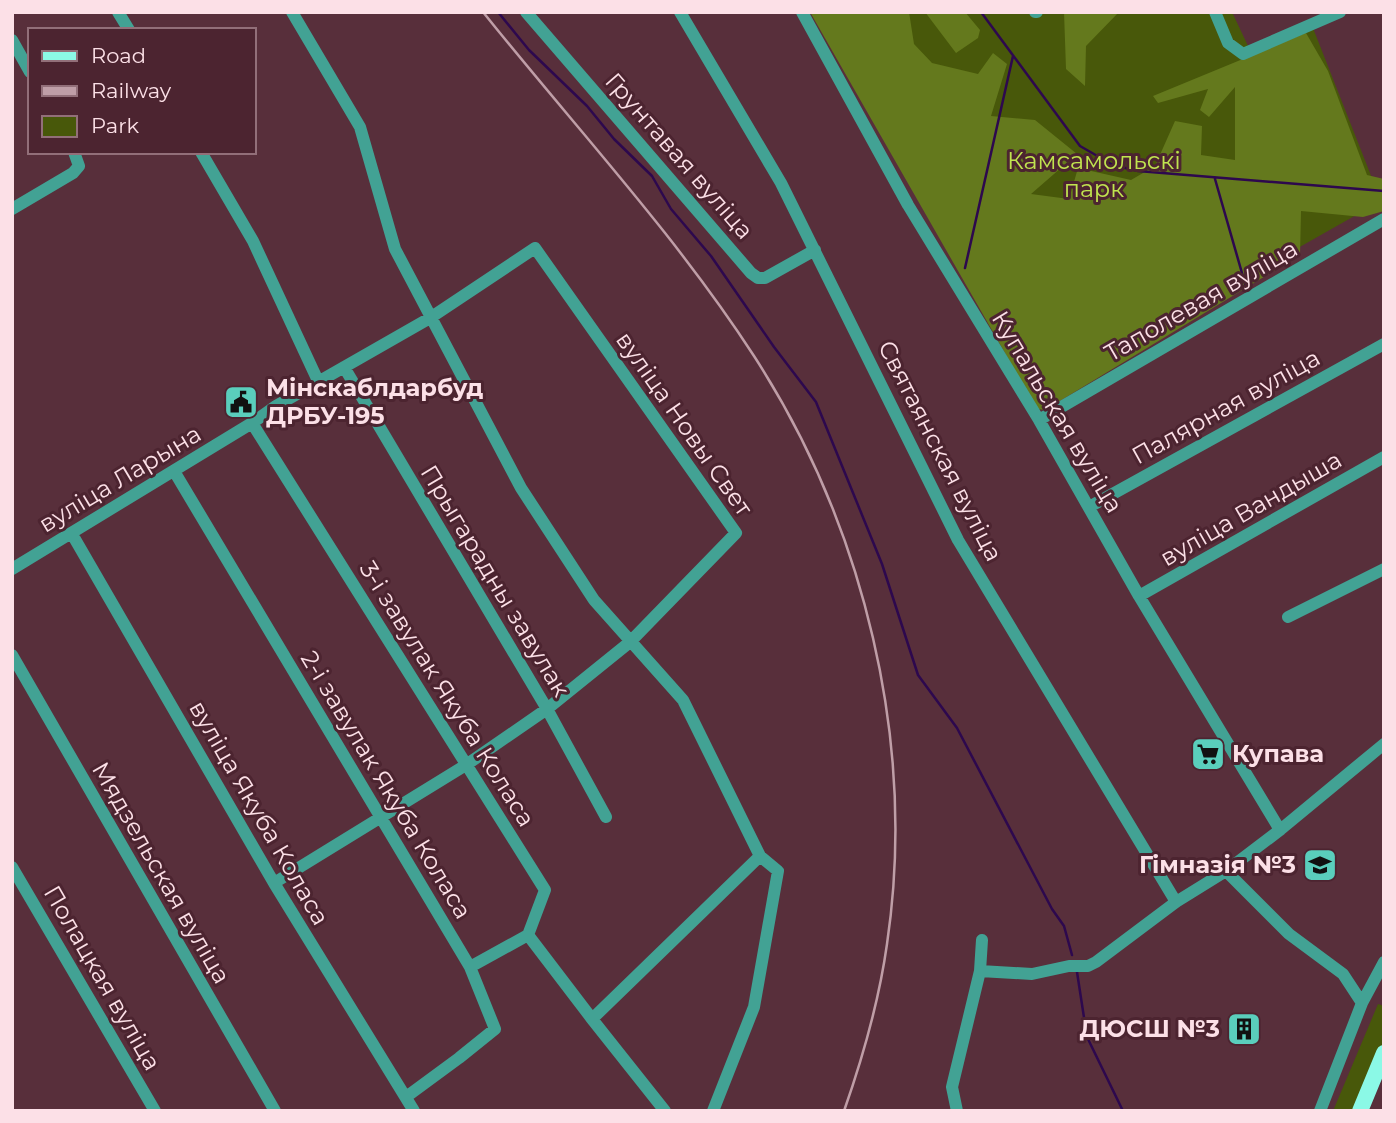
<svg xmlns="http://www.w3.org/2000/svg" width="1396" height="1123" font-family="Montserrat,sans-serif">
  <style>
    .green { fill: #48580a }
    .forest { fill: #64791d }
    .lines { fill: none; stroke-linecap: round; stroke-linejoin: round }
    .stream { stroke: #2d084e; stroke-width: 2.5 }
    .minor { stroke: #42a294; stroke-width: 12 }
    .major { stroke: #8bf9e6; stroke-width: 16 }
    .rail { stroke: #bf9ea7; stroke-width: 2.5 }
    .labels { text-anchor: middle; stroke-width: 6; stroke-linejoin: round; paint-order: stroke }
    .street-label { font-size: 24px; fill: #fce0e7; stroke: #4c2430 }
    .park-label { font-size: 24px; fill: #c0e44f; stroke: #4c2430 }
    .poi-label { font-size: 24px; font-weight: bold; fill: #fce0e7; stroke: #4c2430; text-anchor: start }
  </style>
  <rect width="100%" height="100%" fill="#582f3b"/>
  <!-- green -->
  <path class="green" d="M816 12H1040L1042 14 1047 12H1232L1249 48 1311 23 1381 201 1031 399Z
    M1378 1004 1384 1006V1044L1356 1111H1333Z"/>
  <!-- forest -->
  <path class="forest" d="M810 12H909L914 44 932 63 978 74 993 53 1007 64 991 116 1035 120 1077 154 1031 194 1069 199 1078 168 1131 180 1155 166 1175 121 1202 126 1201 155 1235 160V87L1209 117 1200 110 1208 89 1158 103 1153 96 1306 33 1328 71 1367 175 1384 179V211L1363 217 1301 211 1300 255 1045 410 1037 409Z
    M925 12H965L980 30 978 38 956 53Z
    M1064 12H1119L1086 46 1085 86 1066 69Z"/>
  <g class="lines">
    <!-- stream -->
    <path class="stream" d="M498 12 529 50 587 106 614 139 652 176 671 209 711 256 774 347 816 402 882 564 918 675 957 728 1052 909 1064 926 1072 955
      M981 12 1080 146 1113 165 1138 171 1384 191
      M1215 179 1246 287
      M965 268 1013 56
      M1077 972 1087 1037 1123 1111"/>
    <!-- minor -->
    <path class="minor" d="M118 12 129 30
      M292 12 360 127 395 249 521 488 594 600 683 700 760 856 778 871 754 1007 713 1111
      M526 12 751 273 758 278H765L815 250
      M680 12 781 183 958 540 1176 902
      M802 12 908 205 1039 420 1139 596 1280 830
      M1035 12H1037
      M1215 12 1228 43 1243 54 1340 12
      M12 40 30 72
      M201 152 253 241 319 383
      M12 209 73 173 79 166 74 152
      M344 367 547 709 606 817
      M1039 420 1384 219
      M252 423 545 890 528 935 470 967
      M174 471 470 967 495 1029 459 1058 406 1097
      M1089 507 1384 344
      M72 534 274 883 414 1111
      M12 569 252 423 276 406 430 318 535 248 736 533 630 642 547 709 466 765 274 883
      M1139 596 1384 457
      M1288 617 1384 569
      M12 655 275 1111
      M12 867 155 1111
      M1226 871 1289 934 1343 974 1362 1003
      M528 935 592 1019 665 1111
      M980 971 1032 974 1069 966H1088L1096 962 1176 902 1226 871 1280 830 1384 744
      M592 1019 760 856
      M957 1111 952 1087 980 971 982 940
      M1320 1111 1362 1003 1384 962"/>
    <!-- major -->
    <path class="major" d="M1360 1111 1384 1053"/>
    <!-- rail -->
    <path class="rail" d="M483 12C574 126 675 234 754 356 864 526 917 742 887 944 879 1001 863 1057 844 1111"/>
  </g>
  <!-- icons -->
  <defs>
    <g id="civic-square" transform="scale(1.75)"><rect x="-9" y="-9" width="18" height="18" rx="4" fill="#5acebc" stroke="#4c2430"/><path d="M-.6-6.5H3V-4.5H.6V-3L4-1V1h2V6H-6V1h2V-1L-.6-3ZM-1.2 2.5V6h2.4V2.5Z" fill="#111"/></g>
    <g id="supermarket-square" transform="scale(1.75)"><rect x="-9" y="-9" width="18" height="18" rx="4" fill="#5acebc" stroke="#4c2430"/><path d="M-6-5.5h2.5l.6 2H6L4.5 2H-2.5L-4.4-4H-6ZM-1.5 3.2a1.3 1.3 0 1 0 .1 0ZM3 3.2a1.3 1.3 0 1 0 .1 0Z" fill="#111"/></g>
    <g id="school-square" transform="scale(1.75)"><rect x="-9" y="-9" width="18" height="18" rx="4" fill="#5acebc" stroke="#4c2430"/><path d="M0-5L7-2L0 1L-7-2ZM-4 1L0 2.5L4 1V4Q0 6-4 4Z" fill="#111"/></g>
    <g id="building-square" transform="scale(1.75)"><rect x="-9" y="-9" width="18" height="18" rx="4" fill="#5acebc" stroke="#4c2430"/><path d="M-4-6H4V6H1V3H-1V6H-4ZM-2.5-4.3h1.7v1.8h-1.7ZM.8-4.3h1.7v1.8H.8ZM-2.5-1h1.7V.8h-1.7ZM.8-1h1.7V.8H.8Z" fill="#111"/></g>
  </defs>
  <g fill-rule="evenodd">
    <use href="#civic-square" x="241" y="402"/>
    <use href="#supermarket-square" x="1208" y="754"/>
    <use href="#school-square" x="1320" y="865"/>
    <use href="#building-square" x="1244" y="1029"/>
  </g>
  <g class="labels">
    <!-- street labels -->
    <g class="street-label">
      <text transform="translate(679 156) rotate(49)" y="8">Грунтавая вуліца</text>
      <text transform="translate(1201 301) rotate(-30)" y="8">Таполевая вуліца</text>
      <text transform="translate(1226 407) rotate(-29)" y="8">Палярная вуліца</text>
      <text transform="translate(1057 412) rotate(59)" y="8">Купальская вуліца</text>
      <text transform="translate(684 424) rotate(55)" y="8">вуліца Новы Свет</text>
      <text transform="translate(940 451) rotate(63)" y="8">Святаянская вуліца</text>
      <text transform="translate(120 479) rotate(-31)" y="8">вуліца Ларына</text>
      <text transform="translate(1251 509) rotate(-30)" y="8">вуліца Вандыша</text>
      <text transform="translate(495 581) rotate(59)" y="8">Прыгарадны завулак</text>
      <text transform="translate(447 694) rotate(58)" y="8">3-і завулак Якуба Коласа</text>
      <text transform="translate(386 785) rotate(59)" y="8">2-і завулак Якуба Коласа</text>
      <text transform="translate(259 813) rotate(60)" y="8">вуліца Якуба Коласа</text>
      <text transform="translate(161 873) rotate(60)" y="8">Мядзельская вуліца</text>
      <text transform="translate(102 978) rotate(60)" y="8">Полацкая вуліца</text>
    </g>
    <!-- park labels -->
    <g class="park-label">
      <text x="1094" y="169">Камсамольскі<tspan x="1094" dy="28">парк</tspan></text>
    </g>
    <!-- poi labels -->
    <g class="poi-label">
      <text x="266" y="396">Мінскаблдарбуд<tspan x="266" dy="28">ДРБУ-195</tspan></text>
      <text x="1232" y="762">Купава</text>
      <text x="1296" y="873" text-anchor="end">Гімназія №3</text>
      <text x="1220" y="1037" text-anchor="end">ДЮСШ №3</text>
    </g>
  </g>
  <!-- border -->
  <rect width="1396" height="1123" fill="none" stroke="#fce0e7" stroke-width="28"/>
  <!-- legend -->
  <rect x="28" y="28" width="228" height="126" fill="#4c2430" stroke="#926f79" stroke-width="2"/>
  <rect x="42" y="51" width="35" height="10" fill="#8bf9e6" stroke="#926f79" stroke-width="2"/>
  <text x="91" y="63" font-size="21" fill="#fce0e7">Road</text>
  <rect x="42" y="86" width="35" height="10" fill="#bf9ea7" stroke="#926f79" stroke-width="2"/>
  <text x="91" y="98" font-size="21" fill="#fce0e7">Railway</text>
  <rect x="42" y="116" width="35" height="21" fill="#48580a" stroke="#926f79" stroke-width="2"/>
  <text x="91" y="133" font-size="21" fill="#fce0e7">Park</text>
</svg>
